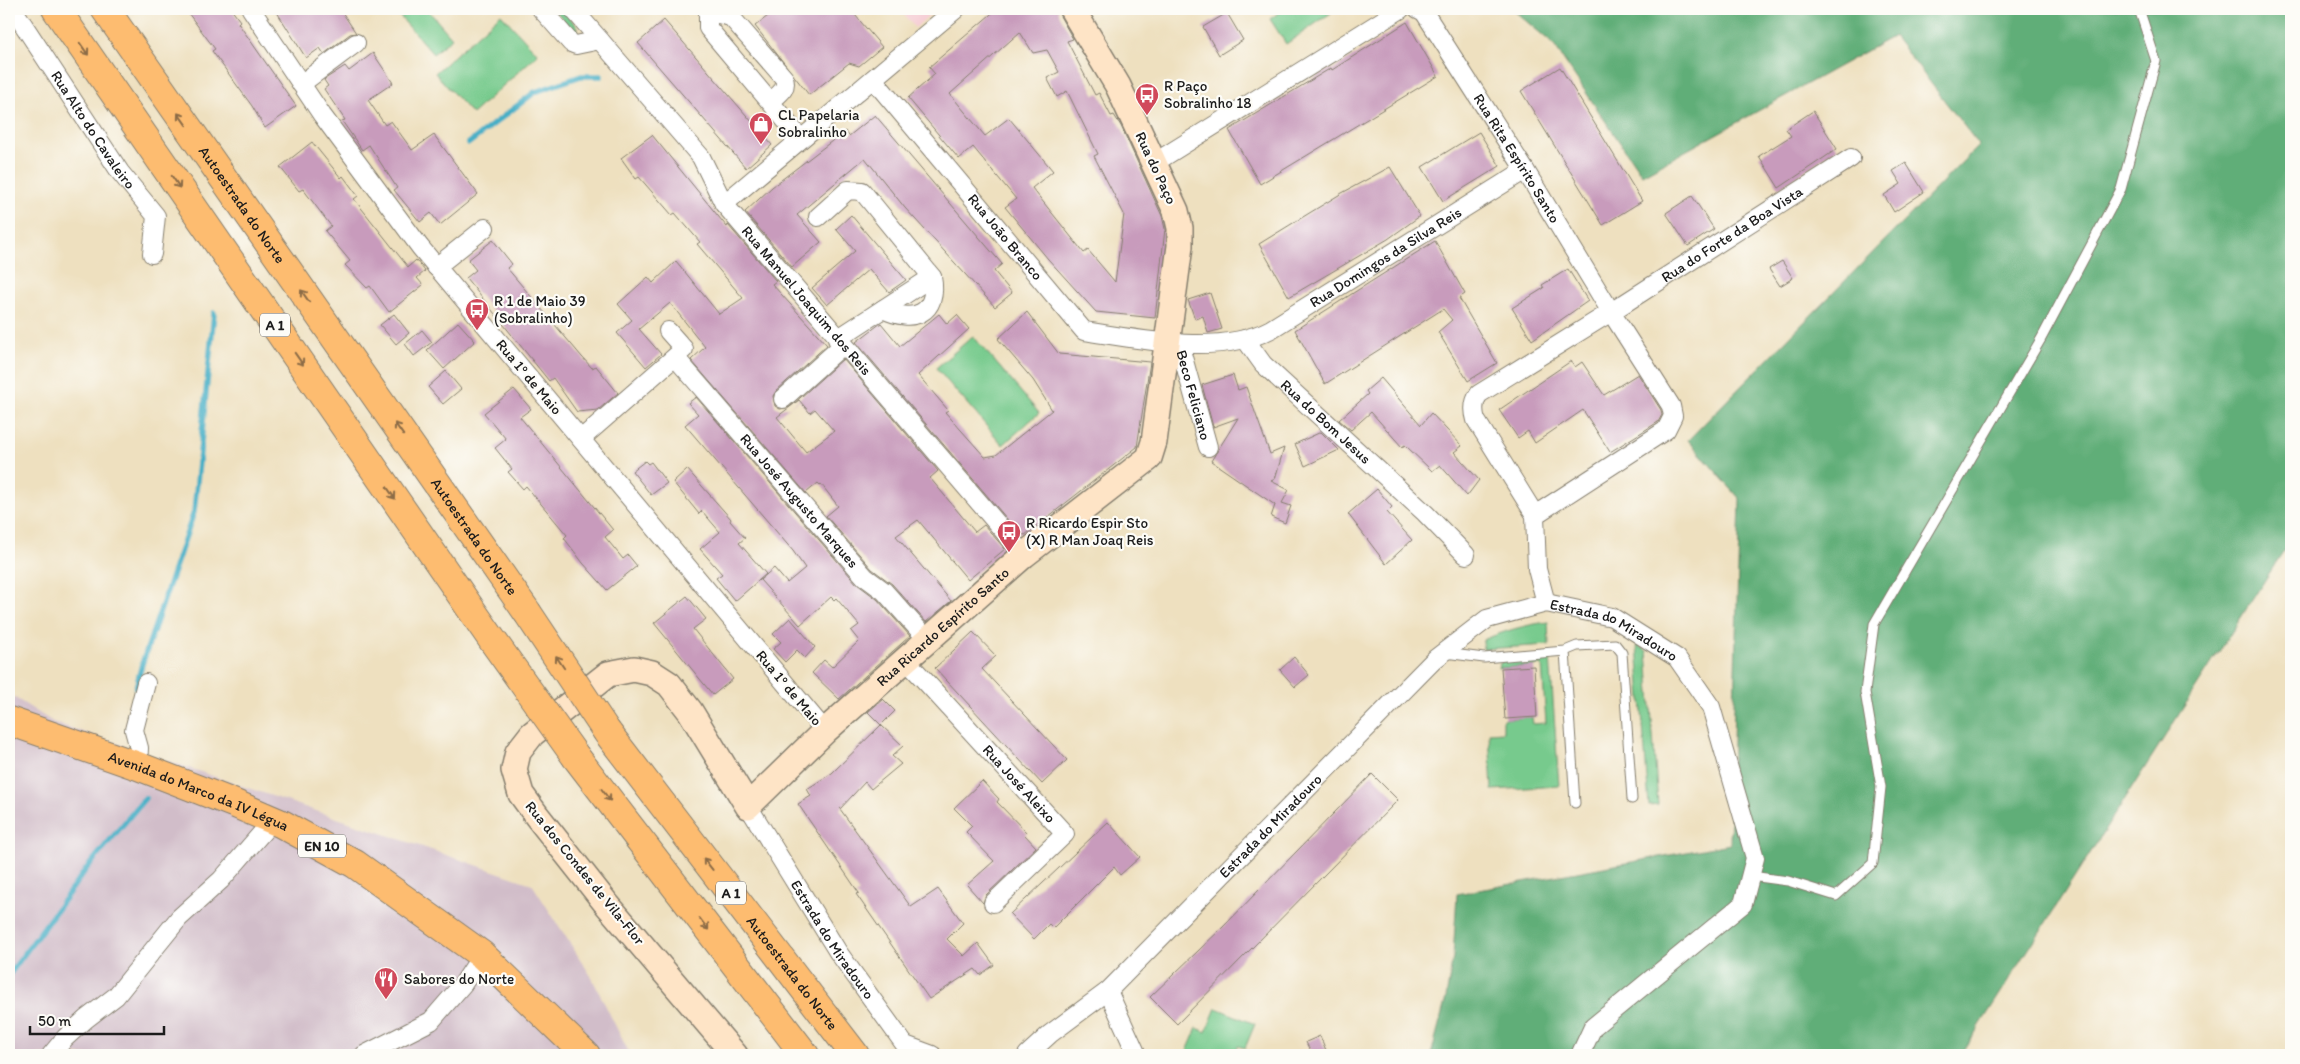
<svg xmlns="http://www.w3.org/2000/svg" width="2300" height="1064" font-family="Itim,sans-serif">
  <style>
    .built { fill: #f6cfd6 }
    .industrial { fill: #d1bdc9 }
    .green { fill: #77ca8d; stroke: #4a7354 }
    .forest { fill: #61ae78; stroke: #3e654a }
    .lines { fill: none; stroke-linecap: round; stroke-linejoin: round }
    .stream { stroke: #47afc6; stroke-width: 5.5 }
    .building { fill: #c89bbc; fill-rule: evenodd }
    .lane-casing { stroke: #857e6e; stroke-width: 11 }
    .street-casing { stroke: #857e6e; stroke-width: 20 }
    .secondary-casing { stroke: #857e6e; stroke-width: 28 }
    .primary-casing { stroke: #857e6e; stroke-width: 30 }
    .highway-casing { stroke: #857e6e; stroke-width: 30 }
    .lane { stroke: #fff; stroke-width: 9 }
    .street { stroke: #fff; stroke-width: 18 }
    .secondary { stroke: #fee4c6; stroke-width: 25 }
    .primary { stroke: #fdbc70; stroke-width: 28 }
    .highway { stroke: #fdbc70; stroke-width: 28 }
    .highway-bridge-casing { stroke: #857e6e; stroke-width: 30; stroke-linecap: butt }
    .highway-bridge { stroke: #fdbc70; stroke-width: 28 }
    .oneway { stroke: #8c6c46 }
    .labels { text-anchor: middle; stroke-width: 4.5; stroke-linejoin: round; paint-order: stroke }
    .shield { fill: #fdfcf7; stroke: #605f5e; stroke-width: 1 }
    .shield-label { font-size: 14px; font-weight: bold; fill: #1c1c1c }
    .poi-label { font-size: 15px; fill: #1c1c1c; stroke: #fdfcf7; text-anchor: start }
    .street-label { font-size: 15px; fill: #1c1c1c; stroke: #fdfcf7 }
  </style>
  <rect width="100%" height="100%" fill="#fdfcf7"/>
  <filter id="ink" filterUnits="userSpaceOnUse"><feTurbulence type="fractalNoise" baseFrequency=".02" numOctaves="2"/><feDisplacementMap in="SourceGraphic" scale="10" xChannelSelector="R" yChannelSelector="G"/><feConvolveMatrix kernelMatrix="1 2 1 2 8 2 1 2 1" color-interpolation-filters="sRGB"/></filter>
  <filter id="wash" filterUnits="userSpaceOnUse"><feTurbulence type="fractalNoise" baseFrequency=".0096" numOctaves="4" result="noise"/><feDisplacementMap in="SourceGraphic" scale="20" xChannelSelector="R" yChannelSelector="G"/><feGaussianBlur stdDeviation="1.12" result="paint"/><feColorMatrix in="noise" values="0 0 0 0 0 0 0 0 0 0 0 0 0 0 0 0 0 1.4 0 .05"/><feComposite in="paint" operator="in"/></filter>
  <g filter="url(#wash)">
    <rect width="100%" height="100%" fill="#eee0bf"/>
    <!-- built -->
    <path class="built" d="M899 9H936L915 28Z"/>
    <!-- industrial -->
    <path class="industrial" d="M9 694 53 722 532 884 591 976 630 1055H9Z"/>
    <!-- green -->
    <path class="green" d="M399 9H427L452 38 433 54 396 12Z
      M554 9H562L578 27 577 31H573Z
      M1284 9H1330L1331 13 1286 44 1270 19Z
      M501 14 538 54 472 114 435 73Z
      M973 336 1039 413 1003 445 936 368Z
      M1548 622 1549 645 1483 649V640C1505 631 1524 625 1548 622Z
      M1637 645 1647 651 1658 805 1649 806Z
      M1550 657 1559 786 1492 790 1489 733 1503 732V719L1532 717 1533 724 1546 723 1542 665 1499 668 1500 663 1507 659Z
      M1216 1008 1255 1024 1245 1048 1238 1046 1234 1055H1198L1187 1051 1197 1028 1206 1032Z"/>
    <!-- forest -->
    <path class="forest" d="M1512 9H2246L2255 14 2279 9H2291V546L2288 544 1961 1055H1431L1446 998 1453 957 1457 894 1730 844 1740 499 1688 440 1979 145 1894 36 1642 175 1553 44Z"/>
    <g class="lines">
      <!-- stream -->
      <path class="stream" d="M469 143 535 92 581 76H601
        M136 688 142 664 194 512 214 313
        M9 975 87 868 145 798"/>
    </g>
    <g id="blocks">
      <!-- building -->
      <path class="building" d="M185 9H231L240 21 238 23 296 106 265 128 252 106 212 51 215 49Z
        M275 9H340L356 33 350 34 324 54 320 48 306 58Z
        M777 9H850L882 47 859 66 849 63 809 95 755 26Z
        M997 9H1058L1060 16 1073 39 1067 41 1095 95 1099 93 1111 116 1114 115 1121 126 1162 216 1165 229 1155 318 1096 312 1048 259 1005 207 1016 199 973 147 959 159 908 98 935 74 929 67ZM1020 32 1033 53 1047 50 1059 72 1047 78 1057 97 1067 91 1098 154 1094 156 1124 214 1115 282 1088 250 1084 253 1032 188 1053 171 1009 118 985 136 950 94Z
        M1227 13 1243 40 1219 55 1203 27Z
        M664 20 772 145 746 168 638 43Z
        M1407 22 1438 76 1260 184 1229 130 1331 68 1332 70Z
        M373 53 393 83 368 100 385 125 391 121 412 150 434 135 478 194 440 225 431 213 420 222 394 190 397 188 369 145 362 150 342 121 345 120 324 89 328 86 324 80 325 79 345 66 349 71Z
        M1560 67 1642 201 1603 225 1521 91Z
        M1813 111 1837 149 1779 188 1759 156 1791 136 1786 129Z
        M875 115 1002 264 994 271 1012 293 995 307 905 208 865 158 797 215 821 242 792 267 745 212 772 187 845 131 849 136Z
        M1479 132 1500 166 1443 201 1422 167Z
        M652 135 727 227 728 225 776 281 772 284 827 345 776 391 773 396 775 406 780 409 790 407 843 359 938 471 930 478 975 532 984 525 1005 549 968 580 918 520 896 536 951 601 926 622 892 584 872 569 826 516 838 506 821 484 820 485 818 483 806 493 691 360 705 347 670 303 639 329 661 354 646 367 617 333 632 320 618 304 648 277 653 283 676 261 719 314 743 298 697 244 700 242 675 213 672 215 639 177 636 179 621 158ZM799 400 810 413 815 409 834 431 806 452 777 417Z
        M312 142 341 178 343 176 358 196 354 199 408 267 416 260 425 271 417 278 423 285 389 312 370 286 367 288 345 265 350 261 325 231 331 226 303 189 299 191 280 167Z
        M1906 163 1924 192 1894 212 1884 195 1901 184 1893 171Z
        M1390 167 1420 216 1388 239 1289 297 1259 244 1342 193Z
        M1692 196 1714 229 1688 246 1666 213Z
        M851 215 906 280 889 292 869 269 827 305 812 288 855 251 836 229Z
        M493 240 512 264 507 268 582 357 592 368 596 366 618 393 598 410 577 412 553 378 549 381 466 278 476 270 468 260Z
        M1435 241 1465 294 1459 298 1497 363 1468 381 1438 332 1452 320 1443 309 1325 384 1295 330Z
        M1782 261 1793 278 1780 286 1769 269Z
        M1568 269 1588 301 1532 340 1512 308 1544 288 1542 285Z
        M1210 293 1222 329 1208 333 1203 316 1195 319 1188 300Z
        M1027 312 1059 354 1150 362 1137 447 1025 535 1019 533 856 342 881 323 900 346 939 314 947 324 957 315 969 329 918 375 948 410 945 412 985 457 996 455 1052 410 1033 380 998 339Z
        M394 314 409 333 396 344 380 325Z
        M458 322 475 341 444 369 427 350Z
        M422 330 432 342 414 356 405 344Z
        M1571 361 1575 367 1582 362 1604 395 1638 374 1661 410 1662 415 1658 422 1610 452 1583 410 1535 443 1528 431 1518 438 1499 410Z
        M446 371 461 389 443 404 428 387Z
        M1233 375 1238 390 1246 387 1270 454 1284 448 1275 479 1271 481 1289 490 1282 503 1291 506 1285 523 1271 517 1275 505 1211 461 1238 418 1213 427 1202 385Z
        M1381 378 1421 425 1431 413 1462 446 1454 452 1479 480 1467 496 1440 465 1432 471 1405 445 1402 447 1371 412 1351 430 1339 420 1368 394 1366 391Z
        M514 389 531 409 520 417 613 530 605 537 623 559 628 555 637 566 607 590 583 563 564 538 567 535 526 486 523 489 508 472 512 469 495 448 506 439 484 413Z
        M696 397 857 584 877 599 910 636 839 699 812 673 824 660 832 667 859 641 851 631 859 625 836 598 834 600 831 597 800 625 760 580 774 568 787 583 805 568 793 551 685 425 698 414 688 403Z
        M1321 432 1339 450 1305 466 1295 444Z
        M645 461 648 464 651 462 667 483 651 495 632 471Z
        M687 469 731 519 730 521 745 538 739 543 766 574 735 601 716 578 722 574 700 549 720 532 702 511 699 514 673 482Z
        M1377 489 1392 507 1387 512 1412 540 1386 564 1348 514Z
        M687 596 706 619 693 629 733 679 713 695 654 623Z
        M790 618 815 647 805 658 797 650 785 662 773 649 781 642 773 634Z
        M973 632 996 656 982 669 1067 760 1042 784 935 668Z
        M1294 657 1309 675 1295 687 1280 670Z
        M1534 666 1537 717 1505 719 1501 668Z
        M883 699 895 711 881 725 868 712Z
        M881 725 903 746 892 756 901 764 871 789 865 782 840 809 911 907 938 889 963 923 947 939 964 956 978 943 994 965 980 975 975 969 929 999 856 894 859 893 798 804 811 796 807 789 832 773Z
        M1372 774 1398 800 1177 1024 1150 997 1223 927Z
        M982 781 999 799 997 802 1027 833 1025 835 1036 847 986 895 983 903 967 885 994 861 966 832 972 826 954 808Z
        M1108 822 1140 857 1120 875 1114 867 1053 928 1049 924 1034 939 1010 914Z
        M1320 1036 1328 1055H1312L1306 1042Z"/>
    </g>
  </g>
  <g filter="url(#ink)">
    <use href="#blocks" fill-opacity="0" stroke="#857e6e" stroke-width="1"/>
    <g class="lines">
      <!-- lane casing -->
      <g class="lane-casing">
        <path id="lane" d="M1565 651 1575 803
          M1445 653 1484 658 1565 651 1577 646 1615 644 1622 653 1632 799
          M1751 876 1788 881 1836 896 1873 863 1881 787 1865 692 1874 624 2041 339 2121 189 2156 61 2139 9"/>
      </g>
      <!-- street casing -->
      <g class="street-casing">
        <g id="street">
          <path id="s1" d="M13 9 120 172 156 216 152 254"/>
          <path d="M251 9 322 115 420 247 825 731"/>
          <path d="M541 9 571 43 576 45 600 40"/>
          <path id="s2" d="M573 9 701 157 724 204 1024 555"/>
          <path d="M708 9V28L801 139"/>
          <path id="s3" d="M1418 9 1424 12 1525 170 1611 312 1851 158"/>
          <path d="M710 12 731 17 784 78C788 89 779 94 771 101"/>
          <path id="s4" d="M873 79 1084 331C1140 339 1219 357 1271 329L1525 170"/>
          <path d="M301 84 356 43"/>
          <path d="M1154 163 1401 9"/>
          <path d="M724 204 956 9"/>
          <path d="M818 217 848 190 862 191 932 277 837 339"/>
          <path d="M436 267 485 228"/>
          <path d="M883 309C913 324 939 314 932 277"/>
          <path id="s5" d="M1245 339 1263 364 1425 513 1466 555"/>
          <path id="s6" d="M1179 343 1208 447"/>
          <path id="s7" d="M675 357 865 577 884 591 927 639"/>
          <path d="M783 399 843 345"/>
          <path d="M581 439 684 349 668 331"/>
          <path d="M1535 515 1476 420C1473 410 1473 402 1479 394L1611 312 1671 406 1673 416 1666 430 1535 515 1537 569 1546 603"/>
          <path id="s8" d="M905 659 1065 834 993 903"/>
          <path d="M138 766 139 748 134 730 146 683"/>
          <path id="s9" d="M748 806 838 952 905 1045 932 1055"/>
          <path d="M1108 991 1137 1055"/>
          <path d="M51 1055 65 1038 86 1019 116 996 179 918 221 880 273 820"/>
          <path d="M364 1055 431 1021 463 984 482 955"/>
          <path id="s10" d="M1027 1055 1050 1034 1108 991 1435 659 1487 619 1546 603 1612 617 1677 658 1711 707 1755 858 1743 904 1593 1027 1580 1055"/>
        </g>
      </g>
      <!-- secondary casing -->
      <g class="secondary-casing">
        <g id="secondary">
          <path id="s11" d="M735 1055 605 902 537 816 521 794 514 770 518 752 532 734 608 674 634 669 652 673 669 684 690 711 748 806 825 731 1024 555 1149 458 1154 442 1180 246V228L1176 211 1118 86 1072 9"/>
        </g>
      </g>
      <!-- primary casing -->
      <g class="primary-casing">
        <g id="primary">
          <path id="s12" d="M9 721 138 766 233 803 282 824 355 864 482 955 586 1055"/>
        </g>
      </g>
      <!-- highway casing -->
      <g class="highway-casing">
        <g id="highway">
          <path d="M56 9 493 641"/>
          <path id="s13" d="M105 9 527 612"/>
          <path id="s14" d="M607 732 855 1055"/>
          <path d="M576 757 805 1055"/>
        </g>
      </g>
      <!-- lane -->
      <use href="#lane" class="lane"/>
      <!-- street -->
      <use href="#street" class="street"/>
      <!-- secondary -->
      <use href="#secondary" class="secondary"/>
      <!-- primary -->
      <use href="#primary" class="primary"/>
      <!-- highway -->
      <use href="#highway" class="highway"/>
      <!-- highway-bridge casing -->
      <g class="highway-bridge-casing">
        <path id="highway-bridge" d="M527 612 607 732
          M493 641 576 757"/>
      </g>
      <!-- highway-bridge -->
      <use href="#highway-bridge" class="highway-bridge"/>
    </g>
    <!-- one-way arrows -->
    <defs><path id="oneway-shaft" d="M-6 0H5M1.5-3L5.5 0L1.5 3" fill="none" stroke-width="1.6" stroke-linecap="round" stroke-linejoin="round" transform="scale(1.25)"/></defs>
    <g class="oneway">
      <use href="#oneway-shaft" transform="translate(84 49) rotate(55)"/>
      <use href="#oneway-shaft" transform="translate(182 119) rotate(-125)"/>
      <use href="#oneway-shaft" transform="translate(176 182) rotate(55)"/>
      <use href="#oneway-shaft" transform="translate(305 296) rotate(-125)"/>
      <use href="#oneway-shaft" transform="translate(299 359) rotate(55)"/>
      <use href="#oneway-shaft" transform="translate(399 429) rotate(-125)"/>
      <use href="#oneway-shaft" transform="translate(391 493) rotate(55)"/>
      <use href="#oneway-shaft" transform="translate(560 662) rotate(-124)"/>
      <use href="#oneway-shaft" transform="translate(606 795) rotate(53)"/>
      <use href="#oneway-shaft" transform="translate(708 864) rotate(-128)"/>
      <use href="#oneway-shaft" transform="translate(704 924) rotate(53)"/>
    </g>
  </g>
  <!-- icons -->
  <defs>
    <g id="bus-pin" transform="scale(1.25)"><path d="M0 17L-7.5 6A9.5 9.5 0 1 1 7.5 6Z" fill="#d1495b" stroke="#fdfcf7"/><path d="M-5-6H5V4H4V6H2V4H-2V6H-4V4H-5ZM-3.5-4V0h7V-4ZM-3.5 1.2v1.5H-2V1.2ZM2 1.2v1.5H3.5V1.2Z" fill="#fff"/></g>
    <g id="shop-pin" transform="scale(1.25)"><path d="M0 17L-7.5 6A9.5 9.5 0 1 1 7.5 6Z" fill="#d1495b" stroke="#fdfcf7"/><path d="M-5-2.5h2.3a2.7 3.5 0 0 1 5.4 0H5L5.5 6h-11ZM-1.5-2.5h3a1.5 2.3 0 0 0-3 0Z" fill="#fff"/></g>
    <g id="restaurant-pin" transform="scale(1.25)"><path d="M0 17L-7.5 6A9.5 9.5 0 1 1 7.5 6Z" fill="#d1495b" stroke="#fdfcf7"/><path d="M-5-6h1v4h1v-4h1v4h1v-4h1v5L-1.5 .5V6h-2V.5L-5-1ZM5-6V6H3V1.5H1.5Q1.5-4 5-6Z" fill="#fff"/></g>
  </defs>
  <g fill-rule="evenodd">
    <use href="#bus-pin" x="1147" y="95"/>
    <use href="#shop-pin" x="761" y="124"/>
    <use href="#bus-pin" x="477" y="310"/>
    <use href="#bus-pin" x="1009" y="532"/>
    <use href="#restaurant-pin" x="386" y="979"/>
  </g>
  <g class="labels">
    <!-- shield labels -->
    <g class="shield">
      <rect x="260" y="313.5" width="30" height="23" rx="4"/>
      <rect x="298" y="834.5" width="48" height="23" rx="4"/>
      <rect x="716" y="881.5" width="30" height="23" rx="4"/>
    </g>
    <g class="shield-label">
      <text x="275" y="330">A 1</text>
      <text x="322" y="851">EN 10</text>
      <text x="731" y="898">A 1</text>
    </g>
    <!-- poi labels -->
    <g class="poi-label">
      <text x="1164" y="91">R Paço<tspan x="1164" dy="17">Sobralinho 18</tspan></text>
      <text x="778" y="120">CL Papelaria<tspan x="778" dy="17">Sobralinho</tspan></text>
      <text x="494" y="306">R 1 de Maio 39<tspan x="494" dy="17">(Sobralinho)</tspan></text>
      <text x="1026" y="528">R Ricardo Espir Sto<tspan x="1026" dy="17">(X) R Man Joaq Reis</tspan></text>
      <text x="404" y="984">Sabores do Norte</text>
    </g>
    <!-- street labels -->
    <g class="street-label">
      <text dy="5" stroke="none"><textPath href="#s1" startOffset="145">Rua Alto do Cavaleiro</textPath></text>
      <text dy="5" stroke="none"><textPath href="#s3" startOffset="180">Rua Rita Espírito Santo</textPath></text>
      <text transform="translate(1156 168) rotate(65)" y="5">Rua do Paço</text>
      <text dy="5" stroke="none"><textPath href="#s13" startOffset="239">Autoestrada do Norte</textPath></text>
      <text dy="5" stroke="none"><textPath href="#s3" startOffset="504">Rua do Forte da Boa Vista</textPath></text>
      <text dy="5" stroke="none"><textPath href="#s4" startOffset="206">Rua João Branco</textPath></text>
      <text dy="5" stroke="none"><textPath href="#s4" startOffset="654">Rua Domingos da Silva Reis</textPath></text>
      <text dy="5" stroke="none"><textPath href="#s2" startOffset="375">Rua Manuel Joaquim dos Reis</textPath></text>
      <text transform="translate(529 377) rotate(50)" y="5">Rua 1º de Maio</text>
      <text dy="5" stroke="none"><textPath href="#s6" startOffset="54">Beco Feliciano</textPath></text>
      <text dy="5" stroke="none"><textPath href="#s5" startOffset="116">Rua do Bom Jesus</textPath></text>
      <text dy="5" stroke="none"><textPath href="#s7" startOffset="190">Rua José Augusto Marques</textPath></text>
      <text dy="5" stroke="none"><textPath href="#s13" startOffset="644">Autoestrada do Norte</textPath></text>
      <text dy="5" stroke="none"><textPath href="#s11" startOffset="976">Rua Ricardo Espírito Santo</textPath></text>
      <text dy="5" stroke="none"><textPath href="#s10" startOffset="770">Estrada do Miradouro</textPath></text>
      <text transform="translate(789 688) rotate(50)" y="5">Rua 1º de Maio</text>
      <text dy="5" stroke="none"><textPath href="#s8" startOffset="169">Rua José Aleixo</textPath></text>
      <text dy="5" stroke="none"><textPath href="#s12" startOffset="202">Avenida do Marco da IV Légua</textPath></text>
      <text dy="5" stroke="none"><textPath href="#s10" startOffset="335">Estrada do Miradouro</textPath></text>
      <text transform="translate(585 873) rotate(51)" y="5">Rua dos Condes de Vila-Flor</text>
      <text dy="5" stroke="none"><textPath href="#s9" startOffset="158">Estrada do Miradouro</textPath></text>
      <text dy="5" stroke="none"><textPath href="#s14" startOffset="304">Autoestrada do Norte</textPath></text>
    </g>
  </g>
  <!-- margin -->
  <rect width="2300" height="1064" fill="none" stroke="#fdfcf7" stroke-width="30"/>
  <!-- scale -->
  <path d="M30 1026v8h134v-8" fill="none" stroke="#1c1c1c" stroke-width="2.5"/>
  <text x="38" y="1026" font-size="15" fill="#1c1c1c" stroke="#fdfcf7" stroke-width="4" paint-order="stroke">50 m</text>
</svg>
